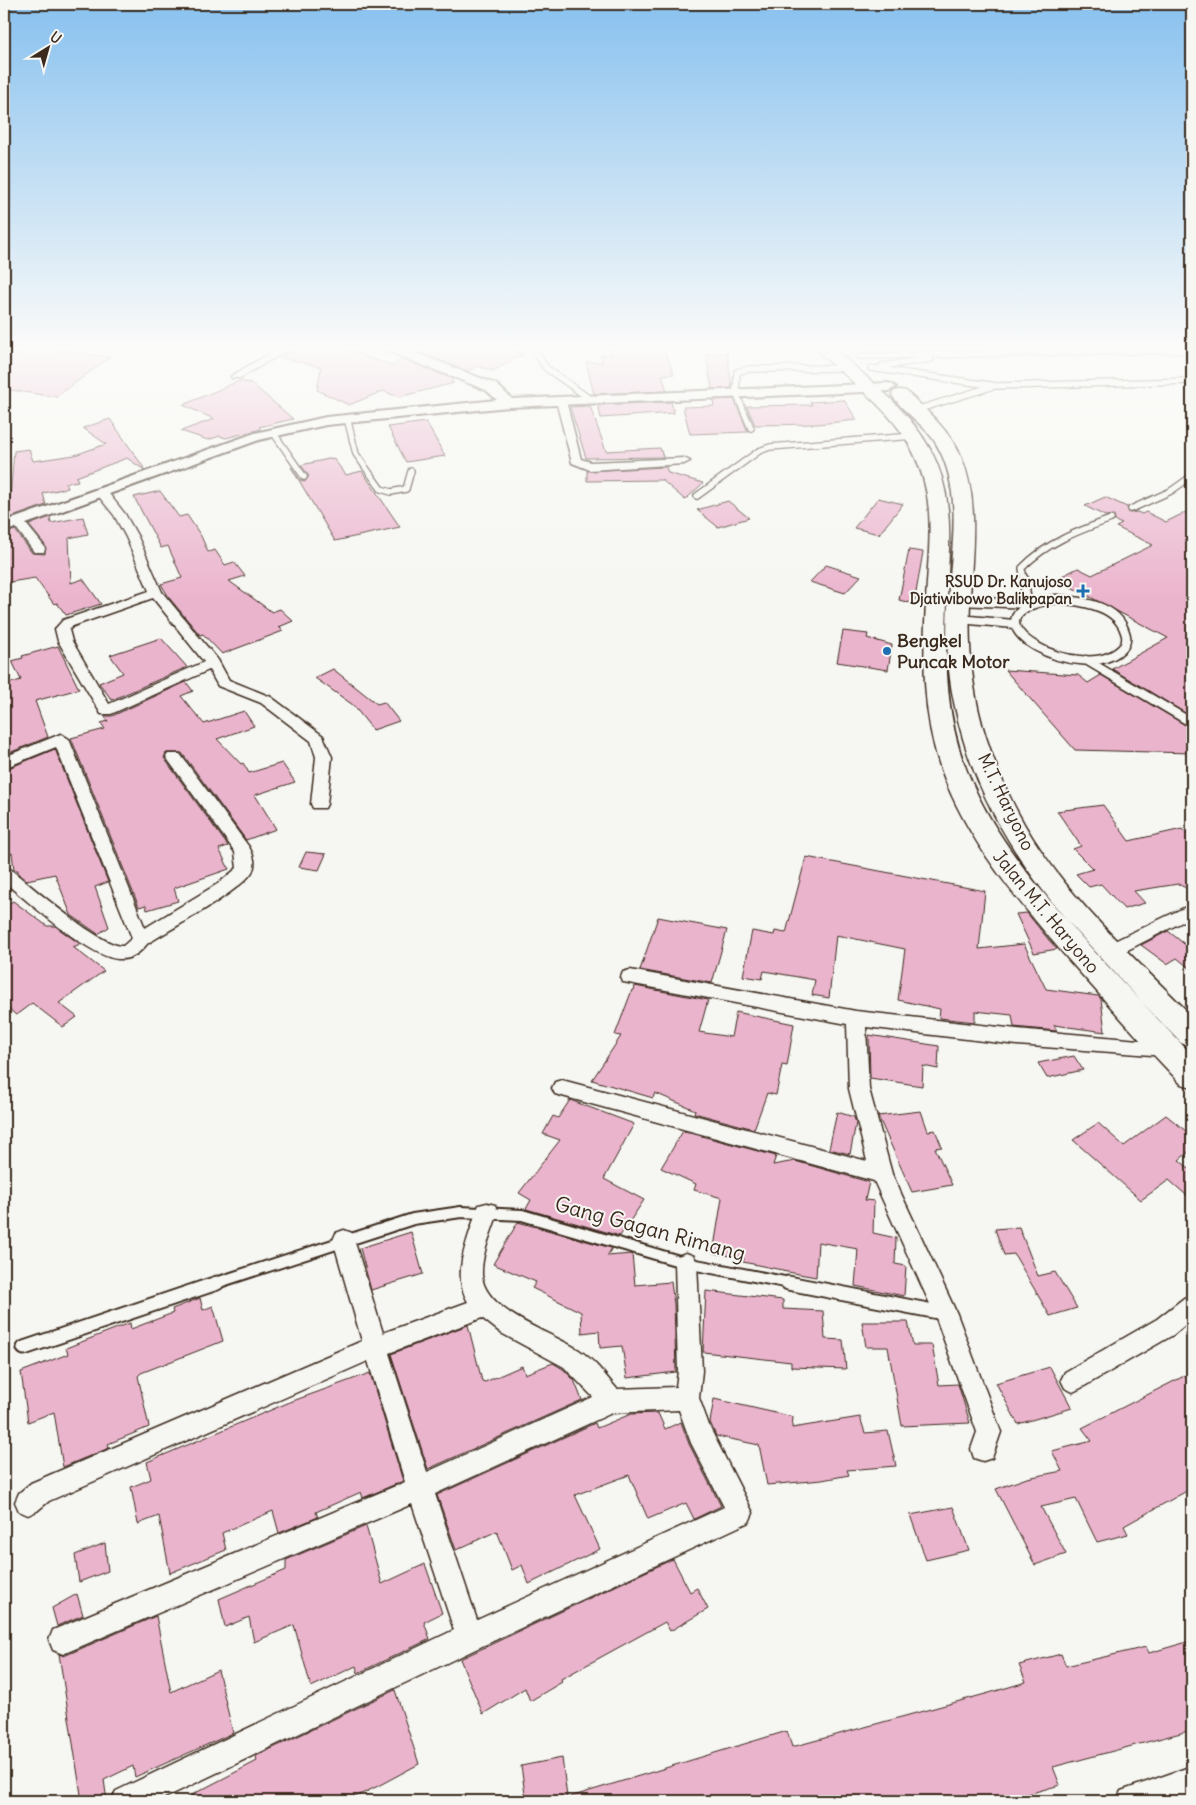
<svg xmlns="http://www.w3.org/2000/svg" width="1196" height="1805" font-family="Delius,sans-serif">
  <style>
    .building { fill: #ebb4cd; stroke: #3b2a1e }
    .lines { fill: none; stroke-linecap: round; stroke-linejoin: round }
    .service-far3-casing { stroke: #3b2a1e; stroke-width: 8 }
    .service-far2-casing { stroke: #3b2a1e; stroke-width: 11 }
    .service-far1-casing { stroke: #3b2a1e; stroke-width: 14 }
    .service-casing { stroke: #3b2a1e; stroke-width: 17 }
    .minor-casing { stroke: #3b2a1e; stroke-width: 3 }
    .tertiary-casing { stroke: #3b2a1e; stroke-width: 4 }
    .trunk-casing { stroke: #3b2a1e; stroke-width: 3 }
    .service-far3 { stroke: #f6f6f2; stroke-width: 5.5 }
    .service-far2 { stroke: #f6f6f2; stroke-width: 8 }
    .service-far1 { stroke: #f6f6f2; stroke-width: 10 }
    .service { stroke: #f6f6f2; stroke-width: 13 }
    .minor { fill: #f6f6f2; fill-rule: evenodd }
    .tertiary { fill: #f6f6f2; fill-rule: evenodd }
    .trunk { fill: #f6f6f2; fill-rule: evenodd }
    .poi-dot { fill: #1f6fb2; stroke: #f6f6f2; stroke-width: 2 }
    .labels { text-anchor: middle; stroke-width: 4; stroke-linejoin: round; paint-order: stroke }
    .far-poi-label { font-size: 15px; font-weight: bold; fill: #3b2a1e; stroke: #f6f6f2; text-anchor: end }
    .poi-label { font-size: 18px; font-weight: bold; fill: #3b2a1e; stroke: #f6f6f2; text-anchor: start }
    .street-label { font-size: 18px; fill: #3b2a1e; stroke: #f6f6f2 }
    .near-street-label { font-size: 21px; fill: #3b2a1e; stroke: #f6f6f2 }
  </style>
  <rect width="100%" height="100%" fill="#f6f6f2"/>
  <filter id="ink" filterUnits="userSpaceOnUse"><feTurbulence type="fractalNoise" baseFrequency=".02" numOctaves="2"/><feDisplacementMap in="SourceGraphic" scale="10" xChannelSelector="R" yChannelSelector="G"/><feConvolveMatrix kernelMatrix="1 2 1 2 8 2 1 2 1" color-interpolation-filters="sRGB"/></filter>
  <g filter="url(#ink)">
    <!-- building -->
    <path class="building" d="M29 347H34L110 357 56 397 4 389V364Z
      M295 347H340L393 366 402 359 453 379 451 381 454 383 399 397 383 391 349 405 317 390 321 367 279 357Z
      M418 347H499L524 354 493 371 478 366 468 371 413 350Z
      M663 347 674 374 662 375 667 391 594 394 586 362H603L600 355 611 354 610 349Z
      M727 352 732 388 712 389 706 354Z
      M239 381 251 383 293 419 259 427 261 429 226 438 220 436 208 440 181 431 214 419 183 405Z
      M734 399 748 432 690 434 683 407 714 406 713 400Z
      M844 400 857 420 817 424 755 425 747 406 812 405 810 402Z
      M671 402 674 413 601 418 598 405Z
      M590 406 606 451 660 448 663 457 586 458 570 407Z
      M110 419 144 468 143 469 127 458 76 477 78 481 66 483 68 488 43 493 46 505 4 520V499L10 498 14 451 29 449 33 461 75 455 106 444 83 428Z
      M426 422 445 456 406 462 388 427Z
      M333 458 346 475 362 471 400 527 335 541 291 467 300 480 305 482 309 476 301 465Z
      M666 467 668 473 703 483 685 500 662 480 587 481V471Z
      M160 491 179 517 187 515 201 536 208 552 215 550 225 565 234 562 245 576 229 581 272 612 280 609 293 621 279 627 283 631 222 654 203 634 200 635 170 599 161 584 182 578 168 546 161 548 134 497Z
      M1105 497 1127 507 1129 513 1137 512 1142 514 1146 512 1166 522 1192 509V717L1112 669 1168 638 1056 579 1078 568 1092 575 1153 545 1116 527 1122 524 1115 521 1114 515 1105 516 1085 506Z
      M878 498 903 504 879 534 854 528Z
      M728 501 749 518 718 527 697 510Z
      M50 517 51 523 83 517 88 534 69 538 71 583 83 579 101 604 66 615 57 603 54 604 35 578 4 583V534L15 530 32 553 45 554V545L29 525Z
      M909 550 923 552 914 604 899 600Z
      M826 565 861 576 845 593 810 582Z
      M843 631 868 634 867 638 892 645 888 670 837 662Z
      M161 638 187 667 112 700 99 683 123 673 110 655Z
      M58 646 79 689 35 701 48 737 4 755V685L21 680 12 661 23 658 22 656Z
      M333 669 377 704 384 702 399 721 373 730 353 705 315 678Z
      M1005 670 1078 675 1088 683 1101 675 1192 729V753L1075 750Z
      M186 682 193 691 181 696 204 724 244 711 254 726 217 739 241 764 243 763 249 773 282 763 295 782 255 795 276 829 246 840 182 753H166L164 758 228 846 219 849 229 869 174 888 178 901 147 910 146 905 139 907 71 738 105 729 101 723 108 721 104 716H112Z
      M55 749 108 882 95 887 109 927 98 934 71 915 55 874 27 880 18 873V870H14L12 853 9 854 7 826 4 827V770Z
      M1103 805 1129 841 1182 829 1192 840V891L1178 884 1134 891 1145 903 1124 909 1101 884 1089 887 1076 874 1093 869 1073 849 1081 846 1057 811Z
      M306 852 326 854 319 870 299 867Z
      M806 857 985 891 979 949 1024 944 1046 989 1098 996 1101 999 1105 1032 1054 1025 1057 1031 1014 1027 1012 1015 975 1011V1022L939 1018 940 1009 898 1000 905 949 836 935 829 998 812 995 815 980 764 971 762 979 743 976 752 931 774 935 775 931 786 933Z
      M13 901 47 926H55L80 944 73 947 104 971 59 1003 77 1017 63 1027 32 1003 16 1015 4 1005V907Z
      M1027 913 1048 939 1057 949 1034 953 1016 914Z
      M658 917 727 930 712 983 640 970Z
      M1168 931 1192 950V970L1177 958 1167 964 1141 945Z
      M635 986 708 1000 699 1032 731 1037 736 1012 794 1024 787 1066 782 1065 776 1095 767 1093 754 1129 694 1113 695 1110 655 1093 653 1098 592 1080 621 1036 615 1035 632 990H634Z
      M869 1035 939 1046 938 1069 923 1066 922 1086 870 1078Z
      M1074 1056 1083 1070 1047 1078 1038 1063Z
      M570 1100 634 1124 604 1179 644 1200 620 1236 526 1209 531 1200 519 1193 560 1140 543 1134 553 1116 558 1118Z
      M921 1111 928 1131 935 1130 942 1147 935 1148 952 1185 912 1192 878 1116Z
      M837 1112 854 1117 856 1123 850 1154 829 1149Z
      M1166 1115 1192 1136V1149L1179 1160 1192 1171V1200L1169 1180 1141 1200 1073 1140 1098 1123 1124 1146Z
      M683 1131 776 1156 773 1165 795 1161 869 1182 865 1200 874 1201 873 1233 896 1238 895 1264 906 1266 904 1296 855 1286 858 1249 818 1242 816 1277 782 1271V1270L743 1262 744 1258 713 1253 722 1198 694 1190 696 1184 661 1168Z
      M518 1222 612 1248 607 1256 632 1254 635 1285 671 1282 674 1304 676 1372 627 1378 622 1346 600 1348 599 1331 582 1333 581 1312 532 1288 536 1282 493 1264Z
      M1019 1227 1038 1276 1055 1272 1077 1308 1050 1316 1014 1254 1004 1255 995 1229Z
      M411 1232 423 1274 371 1290 360 1248Z
      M706 1291 783 1300V1309L823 1311 825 1339 843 1340 846 1369 791 1367V1362L703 1352Z
      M200 1298 203 1310 213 1306 223 1341 141 1373 138 1376 149 1427 108 1444 109 1448 63 1467 54 1412 28 1422 21 1372 68 1354 66 1348 130 1323 131 1329 173 1313 172 1309Z
      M862 1322H908L913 1345H932L939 1385 958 1384 970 1423 902 1426 888 1347H866Z
      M468 1325 482 1381 485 1382 522 1366 525 1374 553 1363 563 1369 574 1380 582 1400 428 1469 391 1354Z
      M1050 1367 1072 1408 1018 1424 996 1383Z
      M1192 1372V1488L1124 1526 1128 1534 1097 1542 1076 1499 1041 1507 1066 1554 1035 1565 996 1489 1027 1478 1062 1471 1052 1451 1092 1441 1082 1428Z
      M370 1373 403 1481 363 1498 361 1492 316 1512 318 1517 279 1533 273 1511 222 1533 226 1550 170 1573 159 1516 138 1524 131 1487 151 1479 147 1462 290 1402Z
      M714 1399 793 1417 792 1428 860 1417 865 1433 888 1431 896 1466 847 1470 849 1475 822 1480 767 1485 759 1445 716 1436 710 1422Z
      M658 1413 665 1429 681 1422 689 1444 721 1506 694 1519 686 1503 648 1519 629 1475 575 1495 600 1549 529 1584 522 1565 512 1570 497 1531 456 1550 437 1495 595 1423 597 1428 631 1414Z
      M953 1507 969 1550 926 1560 910 1515Z
      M366 1526 382 1584 425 1564 442 1613 424 1622 430 1639 358 1673 356 1666 311 1687 294 1625 254 1642 249 1617 225 1627 219 1599 286 1570V1560Z
      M105 1543 108 1571 79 1582 75 1555Z
      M673 1559 690 1592 697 1588 708 1609 670 1631 665 1622 561 1679 562 1682 530 1701 525 1688 483 1714 460 1659Z
      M77 1594 83 1615 57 1626 52 1608Z
      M156 1616 171 1692 218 1670 233 1733 135 1777 133 1766 104 1780 107 1801H82L59 1654 64 1656Z
      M1187 1642 1192 1651V1730L1053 1767 1060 1785 1003 1801H947L946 1796 929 1801H570V1797L787 1731 792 1747 989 1693 1026 1682 1019 1665 1061 1654 1066 1666 1146 1647 1149 1653Z
      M395 1690 419 1764 378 1786 347 1801H180L257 1761 256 1756Z
      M562 1758 567 1797 545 1801H526L521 1766Z"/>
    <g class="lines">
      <!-- service-far3 casing -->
      <g class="service-far3-casing">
        <path id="service-far3" d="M537 347 536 353 546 368 590 399
          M859 356 1192 350
          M882 366 931 359
          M871 368 997 386 1192 381
          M916 410 994 386
          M347 418 356 454 381 489 391 492 406 489 411 471
          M751 428 736 393 737 372 748 369 845 368
          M273 432 304 477
          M697 496 759 451 770 447 914 436
          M1131 509 1171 491 1192 476
          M1024 580 1022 568C1047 542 1078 531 1111 519"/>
      </g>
      <!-- service-far2 casing -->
      <g class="service-far2-casing">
        <path id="service-far2" d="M1056 599C1078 601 1112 604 1123 627 1126 634 1128 639 1124 646 1086 692 947 615 1056 599Z
          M959 601 1027 604 1024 579
          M959 619 1014 624
          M1086 660 1192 723"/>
      </g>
      <!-- service-far1 casing -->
      <g class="service-far1-casing">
        <path id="service-far1" d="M213 1284 413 1219 461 1212 522 1215 686 1263 795 1284"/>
      </g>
      <!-- service casing -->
      <g class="service-casing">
        <path id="service" d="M788 1283 943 1313
          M24 1348 217 1283"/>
      </g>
      <!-- minor casing -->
      <g class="minor-casing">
        <path id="minor" d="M281 347H293L240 378H232L231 376Z
          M561 398 566 401 581 459 591 462 684 458 690 461 684 464 590 470 572 463 556 401Z
          M102 489 106 490 125 514 138 537 162 592 218 660 229 680 271 697 323 736 332 757 327 804 325 808H313L311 804 316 757 311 741 261 703 218 686 209 670 111 714H101L58 641 55 629 63 620 149 591 126 537 114 515 96 493ZM153 598 204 662 109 704 72 641 69 630 73 626Z
          M18 518 22 519 44 546 45 549 44 552H34L14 525 12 522 14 519Z
          M61 734 69 739 145 928 219 883 237 868 235 852 168 760 166 757 168 754H180L249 847C253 854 257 864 252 872 241 891 169 930 147 944 140 953 130 960 118 959 89 957 28 901 4 882V867L10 869C30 885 101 947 123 946L132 938 56 747 4 768V757Z
          M1192 904V917L1118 955 1112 957 1106 955 1103 950 1106 945Z
          M630 970 856 1011 1017 1029 1172 1043 1175 1048 1172 1053 1165 1056 1017 1045 866 1027 869 1089 892 1174 957 1314 1001 1432 992 1458 983 1461 974 1458 971 1449 977 1432 935 1315 874 1181 562 1096 555 1094 552 1088 555 1082 562 1080 867 1161 849 1089 847 1024 623 982 621 977 623 972Z
          M487 1203 495 1205 498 1212C492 1232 481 1254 482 1275 484 1312 553 1333 579 1350 594 1360 605 1375 617 1389L676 1387 678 1371 675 1263 678 1256 686 1253 694 1256 697 1263 702 1371 699 1398 710 1428 753 1513 749 1522 480 1647 158 1801H111L116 1791 454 1630 412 1504 63 1654 53 1650 49 1640 53 1630 405 1482 368 1361 49 1501 37 1511 28 1515 19 1511 15 1502 19 1493 31 1483 362 1341 333 1240 336 1233 344 1230 352 1233 383 1333 468 1302C451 1273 468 1241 476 1212L479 1205ZM482 1318 501 1333 564 1367 593 1397 427 1472 389 1353ZM679 1410 691 1443 724 1507 477 1620 435 1494 612 1413Z
          M1192 1295V1319L1173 1335 1081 1388 1073 1392 1065 1388 1061 1380 1065 1372 1157 1319 1184 1298Z
          M1192 1766V1795L1175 1801H1116L1121 1791Z"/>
      </g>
      <!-- tertiary casing -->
      <g class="tertiary-casing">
        <path id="tertiary" d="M384 347H400L496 384 512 399 889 383 896 387 889 391 509 407 326 425 259 440 4 532V522L255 433 326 417 497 400 486 390 385 350Z"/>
      </g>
      <!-- trunk casing -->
      <g class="trunk-casing">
        <path id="trunk" d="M815 347H832C867 378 907 407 930 449 957 498 948 549 947 601 945 659 945 716 967 771 994 839 1043 894 1092 948 1125 984 1158 1020 1192 1055V1087L1181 1084 1167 1069C1133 1033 1101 996 1068 959 1019 902 967 842 941 769 922 715 923 659 926 602 928 549 938 502 913 452 898 420 869 396 843 373 834 365 822 357 815 347Z
          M900 390 906 391C926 410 948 429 960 454 981 501 971 553 970 603 968 648 972 694 986 737 999 777 1018 818 1042 852 1081 910 1143 966 1192 1016V1047L1181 1043C1085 941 985 851 955 707 947 672 946 636 948 601 951 551 963 496 939 449 928 426 905 415 892 395L894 391Z"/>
      </g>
      <!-- service-far3 -->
      <use href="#service-far3" class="service-far3"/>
      <!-- service-far2 -->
      <use href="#service-far2" class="service-far2"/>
      <!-- service-far1 -->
      <use href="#service-far1" class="service-far1"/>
      <!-- service -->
      <use href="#service" class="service"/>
      <!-- minor -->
      <use href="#minor" class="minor"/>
      <!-- tertiary -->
      <use href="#tertiary" class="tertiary"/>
      <!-- trunk -->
      <use href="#trunk" class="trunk"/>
    </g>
  </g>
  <!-- sky -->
  <linearGradient id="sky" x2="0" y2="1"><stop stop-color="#88c1ef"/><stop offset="0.58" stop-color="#fbfbf9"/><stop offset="1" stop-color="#fbfbf9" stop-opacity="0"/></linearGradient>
  <rect width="1196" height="599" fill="url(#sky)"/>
  <!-- markers -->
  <g class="poi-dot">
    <path d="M1080.5 583.5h5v5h5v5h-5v5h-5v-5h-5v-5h5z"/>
    <circle cx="887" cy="651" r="5"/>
  </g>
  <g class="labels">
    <!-- far-poi labels -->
    <g class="far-poi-label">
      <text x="1072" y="587">RSUD Dr. Kanujoso<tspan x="1072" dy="17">Djatiwibowo Balikpapan</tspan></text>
    </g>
    <!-- poi labels -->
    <g class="poi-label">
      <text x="897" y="647">Bengkel<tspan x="897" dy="21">Puncak Motor</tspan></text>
    </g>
    <!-- street labels -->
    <g class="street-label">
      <text transform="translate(1006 802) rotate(64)" y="6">M.T. Haryono</text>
      <text transform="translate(1046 912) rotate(50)" y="6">Jalan M.T. Haryono</text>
    </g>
    <!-- near-street labels -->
    <g class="near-street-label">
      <text transform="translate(650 1229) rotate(15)" y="7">Gang Gagan Rimang</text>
    </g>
  </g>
  <!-- margin -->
  <rect width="1196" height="1805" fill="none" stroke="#f6f6f2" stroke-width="20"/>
  <rect x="10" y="10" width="1176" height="1785" fill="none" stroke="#3b2a1e" stroke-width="2" filter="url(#ink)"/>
  <!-- north arrow -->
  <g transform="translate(48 48) rotate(37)" stroke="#f6f6f2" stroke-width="4" paint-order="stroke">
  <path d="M0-4L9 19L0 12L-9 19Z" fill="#3b2a1e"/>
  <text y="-8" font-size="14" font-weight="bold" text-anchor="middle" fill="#3b2a1e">U</text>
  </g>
</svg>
